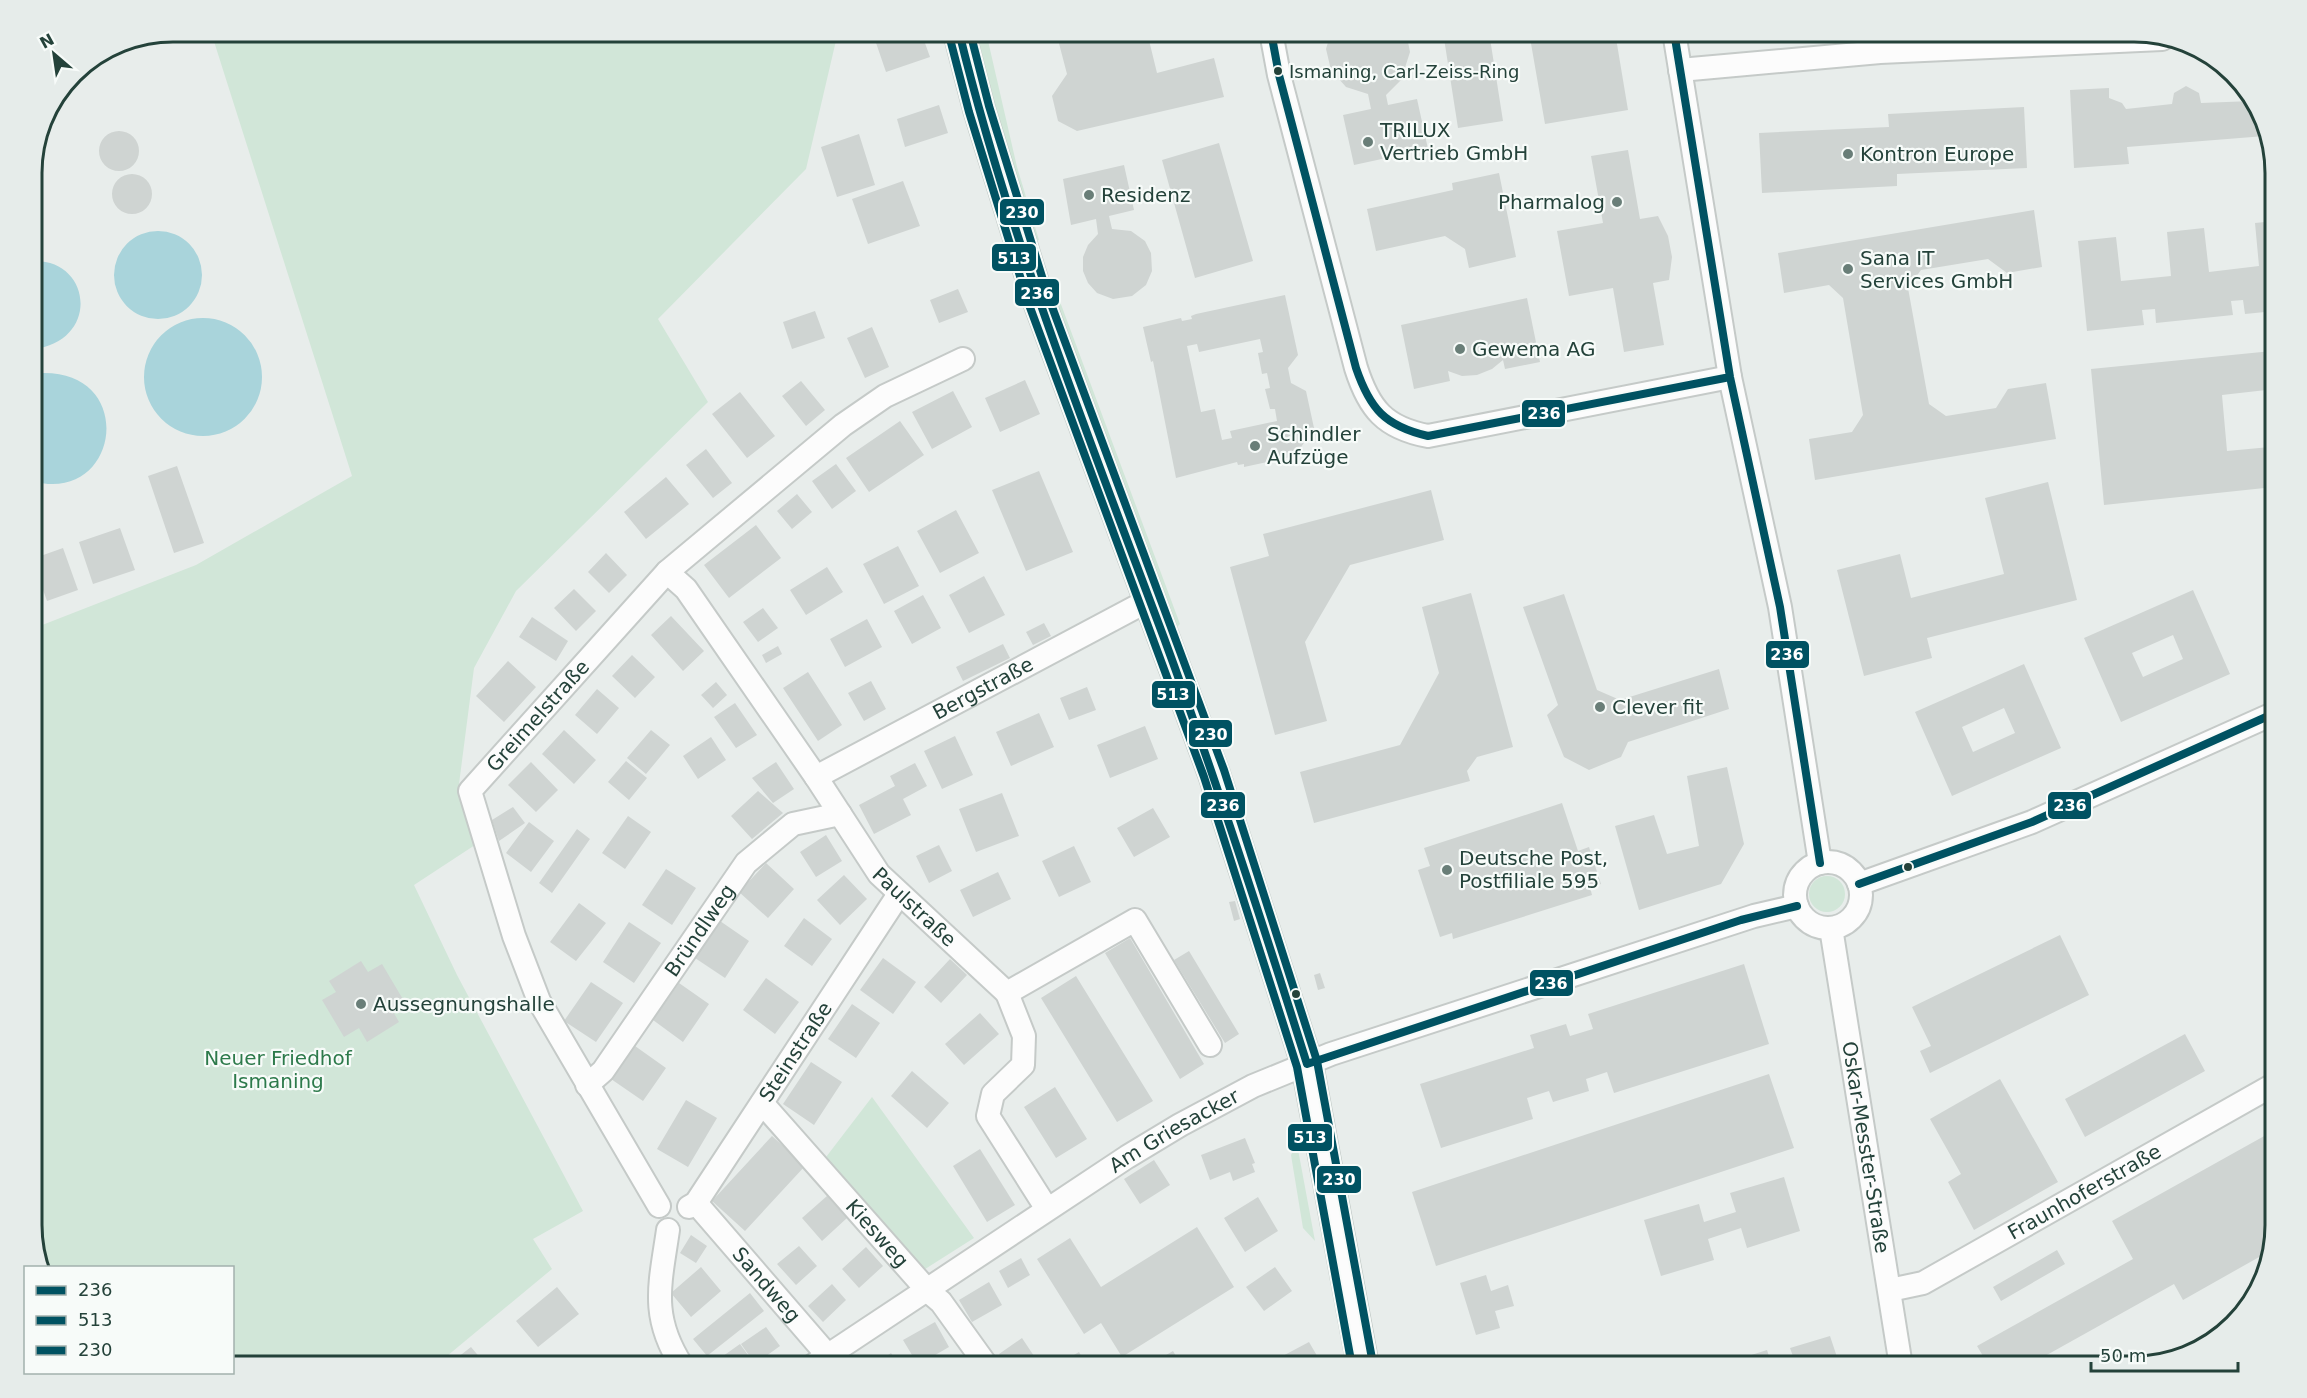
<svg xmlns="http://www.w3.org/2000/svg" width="2307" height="1398" font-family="'DejaVu Sans',sans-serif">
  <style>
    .green { fill: #d1e6d8 }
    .water { fill: #a9d4db }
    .building { fill: #cfd4d2; fill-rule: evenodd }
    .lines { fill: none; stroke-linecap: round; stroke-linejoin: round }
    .street-casing { stroke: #c5cac8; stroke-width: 26 }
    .secondary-casing { stroke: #c3cbc8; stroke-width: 34 }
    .street { stroke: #fcfcfc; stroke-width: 22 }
    .secondary { stroke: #fcfcfc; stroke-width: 32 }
    .bus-1-casing { stroke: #f7fbf9; stroke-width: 12 }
    .bus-2-casing { stroke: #f7fbf9; stroke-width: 12 }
    .bus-3-casing { stroke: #f7fbf9; stroke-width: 12 }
    .bus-1 { stroke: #005262; stroke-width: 8 }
    .bus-2 { stroke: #005262; stroke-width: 8 }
    .bus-3 { stroke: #005262; stroke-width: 8 }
    .bus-dot { fill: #24423a; stroke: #f7fbf9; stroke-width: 2 }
    .poi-dot { fill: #697e78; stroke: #f7fbf9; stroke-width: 2 }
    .labels { text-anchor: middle; stroke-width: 4.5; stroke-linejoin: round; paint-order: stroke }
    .bus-label { font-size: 18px; fill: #24423a; stroke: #f7fbf9; text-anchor: start }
    .poi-label { font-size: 20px; fill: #24423a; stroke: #f7fbf9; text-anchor: start }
    .street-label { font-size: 20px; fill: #24423a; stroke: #f7fbf9 }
    .park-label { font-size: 20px; fill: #2d7a4b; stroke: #f7fbf9 }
    .rim { fill: none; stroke: #24423a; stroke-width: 3 }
    .line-badge { stroke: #f7fbf9; stroke-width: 2 }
    .badge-label { font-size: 16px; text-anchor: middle; font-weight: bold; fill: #fff }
  </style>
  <rect width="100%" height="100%" fill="#e8edeb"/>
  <!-- green -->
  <path class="green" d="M211 32H838L806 169 658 319 708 402 516 591 474 668 459 784 475 845 414 885 457 975 583 1211 533 1239 552 1269 435 1366H233L232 1268 42 1267 32 1234V629L196 565 352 476Z
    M975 32H986L1017 167 1039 240 1029 238Z
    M1059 299 1180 624 1174 630 1052 305Z
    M1809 894a18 18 0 1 1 36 0a18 18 0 1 1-36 0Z
    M872 1097 974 1238 922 1271 823 1161Z
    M1297 1144 1315 1241 1303 1228 1291 1155Z"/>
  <!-- water -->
  <path class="water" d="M114 275a44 44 0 1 1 88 0a44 44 0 1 1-88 0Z
    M32 261C92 258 101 341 33 349Z
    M144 377a59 59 0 1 1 118 0a59 59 0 1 1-118 0Z
    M42 373C139 371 119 506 32 481V377Z"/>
  <!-- building -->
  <path class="building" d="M890 32H921L930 57 886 72 874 37Z
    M1056 32H1147L1157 73 1214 58 1224 97 1077 131 1058 121 1052 96 1067 74Z
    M1293 32H1318L1312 38 1305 40 1299 39Z
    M1331 32H1406L1410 52 1401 80 1386 95 1388 105 1417 99 1428 149 1354 165 1343 115 1371 109 1368 94 1346 87 1331 70 1326 49Z
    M1443 32H1489L1503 121 1458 128Z
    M1529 32H1615L1628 110 1545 124Z
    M2186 86 2199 93 2201 103 2252 101V98L2256 102 2271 149 2266 150 2265 136 2127 147 2129 164 2074 168 2070 90 2109 88V98L2122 103 2126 109 2172 104 2174 93Z
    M939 105 948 133 905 147 897 119Z
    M2024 107 2027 168 1897 174V186L1762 193 1759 133 1889 127 1888 114Z
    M99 151a20 20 0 1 1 40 0a20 20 0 1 1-40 0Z
    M859 134 875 185 837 197 821 147Z
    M1219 143 1253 261 1195 278 1162 160Z
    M1628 150 1640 219 1658 216 1668 236 1672 257 1669 280 1653 283 1664 345 1624 352 1613 288 1569 296 1557 231 1603 223 1591 156Z
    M1124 165 1134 210 1109 216 1112 229 1131 231 1145 241 1151 253 1152 271 1146 285 1132 296 1113 299 1097 293 1088 283 1083 271V257L1088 245 1098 234 1096 219 1071 225 1063 179Z
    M1499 173 1516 257 1469 268 1465 249 1445 236 1376 251 1367 209 1453 190 1452 183Z
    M112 194a20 20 0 1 1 40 0a20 20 0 1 1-40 0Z
    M903 181 920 226 868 244 852 199Z
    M2034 210 2042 267 2007 273 1988 259 1921 270 1908 288 1929 404 1946 416 1996 408 2008 389 2046 383 2056 439 1815 480 1809 439 1852 432 1863 415 1853 357 1843 298 1829 285 1784 293 1778 253Z
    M2275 221V311L2245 314 2243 300 2231 301 2233 315 2156 323 2155 309 2142 310 2144 325 2087 331 2078 241 2116 237 2121 281 2171 276 2167 232 2204 228 2209 272 2259 266 2255 223Z
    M958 289 968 312 939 323 930 300Z
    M1285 295 1298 355 1288 368 1291 383 1306 391 1314 428 1295 456 1244 467V464L1238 465 1237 462 1176 478 1153 361 1151 362 1143 327 1181 318 1182 321 1192 319 1191 316 1196 314ZM1260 339 1263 352 1258 353 1262 374 1267 373 1270 388 1265 389 1270 409H1275L1277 421 1230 431 1232 438 1222 440 1215 409 1201 412 1187 346 1197 344 1199 352Z
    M1527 298 1540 362 1505 369 1503 360 1492 369 1477 375 1462 376 1448 371 1450 381 1414 389 1401 325Z
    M815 311 825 338 792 349 783 322Z
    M872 327 889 367 865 378 847 338Z
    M2272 351 2275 389 2222 395 2227 451 2270 447 2274 487 2104 505 2091 369Z
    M1025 380 1040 414 1000 432 985 398Z
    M801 381 825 410 806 426 782 396Z
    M953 391 972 427 932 449 912 412Z
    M740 392 775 436 747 458 712 414Z
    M900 421 924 455 869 492 846 458Z
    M706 449 732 483 713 498 686 465Z
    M836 464 856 491 832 509 812 481Z
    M177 466 204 543 174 553 148 476Z
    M1039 471 1073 552 1026 571 992 490Z
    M666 477 689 504 646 539 624 512Z
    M2048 482 2077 600 1927 638 1932 658 1864 676 1837 570 1900 554 1911 598 2004 574 1985 498Z
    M1431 490 1444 540 1350 565 1305 642 1327 721 1275 735 1230 567 1269 556 1263 534Z
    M797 494 812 512 792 529 777 511Z
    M956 510 979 553 940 573 917 531Z
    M756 525 781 558 729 598 704 565Z
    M120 528 135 570 93 584 79 542Z
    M898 546 919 586 884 604 863 564Z
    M63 548 78 590 47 601 32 559Z
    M606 553 627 575 609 593 588 572Z
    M827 567 843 592 806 615 790 590Z
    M984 576 1005 615 969 633 949 595Z
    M574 589 596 611 576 631 554 608Z
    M2193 590 2230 674 2121 722 2084 638ZM2173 635 2183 659 2143 677 2132 653Z
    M1471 593 1513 747 1477 757 1467 771 1470 781 1314 823 1300 772 1400 745 1439 673 1422 607Z
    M1564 594 1597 690 1620 700 1719 669 1729 709 1628 742 1621 757 1589 770 1564 757 1547 715 1558 705 1523 607Z
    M923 595 941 628 912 644 894 611Z
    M763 608 778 628 758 642 743 622Z
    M671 616 704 651 683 671 651 635Z
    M532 617 568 641 556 661 519 637Z
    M867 619 882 647 845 667 830 639Z
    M1044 623 1051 636 1033 645 1026 632Z
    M1003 644 1010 658 963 681 956 667Z
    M778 646 782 654 766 663 762 655Z
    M632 655 655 677 635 698 612 676Z
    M508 661 536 687 504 722 476 696Z
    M2024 664 2061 748 1952 796 1915 712ZM2004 708 2015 733 1973 752 1962 727Z
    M808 672 842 725 818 741 783 688Z
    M871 681 886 709 864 721 848 693Z
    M716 682 727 695 713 708 701 695Z
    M1087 687 1096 710 1069 720 1060 698Z
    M597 689 619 708 597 734 575 715Z
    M735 703 757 735 736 748 714 717Z
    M1039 713 1054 747 1011 766 996 732Z
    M1145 726 1158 759 1110 778 1097 745Z
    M564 730 596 760 574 784 542 754Z
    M651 730 670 745 646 774 627 758Z
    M955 736 973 775 942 789 924 751Z
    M711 737 726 760 698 779 683 756Z
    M626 761 647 778 629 800 608 782Z
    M531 762 558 790 536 812 508 785Z
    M776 762 794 789 773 803 752 778Z
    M915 763 927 786 903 799 911 815 874 834 859 805 895 786 890 776Z
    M1727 767 1744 844 1721 884 1639 910 1615 826 1654 815 1667 854 1699 846 1687 776Z
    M758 791 783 813 752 839 731 816Z
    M1002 793 1019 836 976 852 959 809Z
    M1562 803 1578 851 1589 847 1601 884 1590 887 1592 895 1453 939 1452 933 1440 937 1418 870 1430 866 1424 848Z
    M513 807 525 823 499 841 492 820Z
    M1153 808 1170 837 1134 857 1117 828Z
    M628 816 651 832 625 869 602 853Z
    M529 822 554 841 531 872 506 853Z
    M577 829 590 839 552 893 539 883Z
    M826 835 842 861 816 877 800 852Z
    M939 845 952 871 929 883 916 856Z
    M1074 846 1091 882 1059 897 1042 861Z
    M766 863 794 889 768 918 739 892Z
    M666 869 696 888 672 925 642 905Z
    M998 872 1011 899 973 917 960 890Z
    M844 875 867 899 840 925 817 900Z
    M1235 901 1240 919 1234 921 1229 902Z
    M579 903 606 923 576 961 550 942Z
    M804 918 832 939 812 966 784 946Z
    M720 921 749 941 725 978 695 958Z
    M629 922 661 943 634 983 603 962Z
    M2060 935 2089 995 1930 1073 1920 1051 1931 1046 1912 1007Z
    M1130 938 1204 1064 1180 1079 1105 953Z
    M1189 951 1239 1034 1225 1043 1174 960Z
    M883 958 916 982 893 1014 860 990Z
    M950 959 967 975 941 1003 924 987Z
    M361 961 368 972 382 964 404 1001 391 1008 399 1022 367 1042 359 1028 344 1037 322 1000 336 992 329 981Z
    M1744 964 1769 1044 1614 1093 1607 1072 1586 1079 1589 1091 1553 1102 1549 1091 1527 1098 1533 1119 1441 1148 1420 1084 1534 1048 1530 1035 1566 1024 1570 1036 1593 1029 1588 1014Z
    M1320 973 1325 988 1318 990 1314 975Z
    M1076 976 1153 1101 1117 1122 1041 998Z
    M766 978 799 1002 775 1034 743 1010Z
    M591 982 623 1003 596 1042 564 1021Z
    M679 983 709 1004 683 1042 653 1020Z
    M852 1004 880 1023 856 1058 828 1039Z
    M980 1013 999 1034 964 1065 945 1044Z
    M2185 1034 2205 1071 2085 1137 2065 1099Z
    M635 1046 666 1068 643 1101 611 1079Z
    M811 1062 842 1082 814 1125 783 1104Z
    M912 1071 949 1103 927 1128 891 1096Z
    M1769 1074 1794 1148 1436 1266 1412 1192Z
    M2000 1079 2058 1182 1974 1230 1948 1182 1961 1174 1930 1119Z
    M1055 1087 1087 1139 1056 1158 1024 1107Z
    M686 1100 717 1118 688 1167 657 1149Z
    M2275 1130V1170L2270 1173 2275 1183V1225L2268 1252 2183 1300 2174 1284 2027 1366H1989L1977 1346 2133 1259 2112 1221Z
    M772 1136 805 1166 745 1231 712 1201Z
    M1245 1138 1255 1163 1252 1164 1255 1172 1233 1181 1230 1172 1210 1180 1201 1155Z
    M980 1149 1015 1205 987 1222 953 1166Z
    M1154 1160 1170 1185 1140 1204 1124 1179Z
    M1784 1177 1800 1231 1747 1248 1741 1228 1708 1239 1714 1260 1661 1276 1644 1220 1699 1204 1704 1222 1736 1212 1730 1193Z
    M827 1196 847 1218 822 1241 802 1218Z
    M1258 1197 1278 1231 1245 1252 1224 1218Z
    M1197 1227 1234 1287 1122 1357 1101 1323 1084 1334 1037 1259 1070 1238 1101 1287Z
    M691 1235 707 1246 696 1263 680 1253Z
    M799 1246 817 1266 796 1285 777 1264Z
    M866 1247 883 1266 859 1288 842 1269Z
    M2057 1250 2065 1264 2001 1301 1993 1287Z
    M1021 1258 1030 1275 1008 1288 999 1271Z
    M701 1267 721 1291 691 1317 671 1293Z
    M1275 1267 1292 1291 1264 1311 1246 1287Z
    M1486 1275 1491 1291 1508 1285 1514 1306 1495 1311 1500 1328 1476 1335 1460 1283Z
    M989 1282 1002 1305 972 1322 959 1300Z
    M832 1284 846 1300 823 1322 808 1306Z
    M557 1287 579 1314 538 1347 516 1321Z
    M750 1293 764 1311 707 1356 693 1339Z
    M935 1322 949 1347 918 1365 903 1340Z
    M766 1327 780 1346 755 1364 741 1344Z
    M1830 1336 1840 1366H1772L1794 1359 1790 1348Z
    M1022 1338 1040 1365 1038 1366H1007L999 1354Z
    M1309 1342 1323 1366H1281L1277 1359Z
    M740 1344 756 1366H709Z
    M471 1347 487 1366H457L453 1361Z
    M1767 1350 1772 1366H1717Z
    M1173 1351 1182 1366H1147Z
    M1079 1352 1087 1366H1055Z
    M891 1353 900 1366H872Z"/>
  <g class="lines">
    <!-- street casing -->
    <g class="street-casing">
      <g id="street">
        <path d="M1271 32 1279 75 1356 368C1369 409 1385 428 1428 436L1730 377"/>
        <path d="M1674 32 1730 377 1780 607 1820 863"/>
        <path d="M1680 70 1880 52 2162 39"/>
        <path id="s1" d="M667 572 686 589 816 777 879 874 1007 993 1135 920 1210 1045"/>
        <path id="s2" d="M816 777 1149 600"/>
        <circle cx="1828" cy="895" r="33"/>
        <path d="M1859 884 2032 822 2275 713"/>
        <path id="s3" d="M1831 928 1901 1366"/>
        <path d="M1007 993 1024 1036 1023 1065 993 1094 988 1116 1047 1209"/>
        <path id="s4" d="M587 1085 603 1071 746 863 793 824 840 814"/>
        <path id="s5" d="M762 1103 928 1291 941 1302 987 1366"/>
        <path id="s6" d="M696 1203 836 1365"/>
        <path id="s7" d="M659 1206 539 1001 514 936 470 791 667 572 843 425 885 396 963 359"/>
        <path id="s8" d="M689 1207 696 1203 899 894"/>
        <path d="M668 1230C660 1285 650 1316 682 1366"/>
        <path id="s9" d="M1890 1290 1923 1283 2275 1084"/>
        <path id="s10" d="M812 1366 1127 1157 1180 1125 1253 1086 1331 1054 1754 916 1797 906"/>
      </g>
    </g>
    <!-- secondary casing -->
    <g class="secondary-casing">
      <path id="secondary" d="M959 32 979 109 1038 299 1214 774 1307 1064 1363 1366"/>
    </g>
    <!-- street -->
    <use href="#street" class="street"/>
    <!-- secondary -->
    <use href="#secondary" class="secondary"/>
    <!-- bus-1 casing -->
    <g class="bus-1-casing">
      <path id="bus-1" d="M959 32C1010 240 1089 438 1164 638 1216 779 1262 921 1307 1064
        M1271 32 1279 75 1356 368C1370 409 1385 426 1428 436L1730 377
        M1674 32 1730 377 1780 607 1820 863
        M1859 884 2032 822 2275 713
        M1307 1064 1741 920 1797 906"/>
    </g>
    <!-- bus-2 casing -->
    <g class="bus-2-casing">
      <path id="bus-2" d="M949 35 969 112 1028 302 1204 777 1297 1067 1352 1366"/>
    </g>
    <!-- bus-3 casing -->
    <g class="bus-3-casing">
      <path id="bus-3" d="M970 32 989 106 1048 296 1224 770 1317 1061 1373 1364"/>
    </g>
    <!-- bus-1 -->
    <use href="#bus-1" class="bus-1"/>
    <!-- bus-2 -->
    <use href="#bus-2" class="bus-2"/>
    <!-- bus-3 -->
    <use href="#bus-3" class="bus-3"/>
  </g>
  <!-- markers -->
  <g class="bus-dot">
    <circle cx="1278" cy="71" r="5"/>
    <circle cx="1908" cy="867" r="5"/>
    <circle cx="1296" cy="994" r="5"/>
  </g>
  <g class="poi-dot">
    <circle cx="1368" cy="142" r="6"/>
    <circle cx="1848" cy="154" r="6"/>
    <circle cx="1089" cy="195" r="6"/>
    <circle cx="1617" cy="202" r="6"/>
    <circle cx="1848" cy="269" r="6"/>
    <circle cx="1460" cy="349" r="6"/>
    <circle cx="1255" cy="446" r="6"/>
    <circle cx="1600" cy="707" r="6"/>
    <circle cx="1447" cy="870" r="6"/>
    <circle cx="361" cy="1004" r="6"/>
  </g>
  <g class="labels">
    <!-- bus labels -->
    <g class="bus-label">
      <text x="1289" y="78">Ismaning, Carl-Zeiss-Ring</text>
    </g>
    <!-- poi labels -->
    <g class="poi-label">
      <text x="1380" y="137">TRILUX<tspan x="1380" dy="23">Vertrieb GmbH</tspan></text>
      <text x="1860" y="161">Kontron Europe</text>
      <text x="1101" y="202">Residenz</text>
      <text x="1605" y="209" text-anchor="end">Pharmalog</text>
      <text x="1860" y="265">Sana IT<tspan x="1860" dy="23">Services GmbH</tspan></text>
      <text x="1472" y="356">Gewema AG</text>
      <text x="1267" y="441">Schindler<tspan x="1267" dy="23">Aufzüge</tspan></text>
      <text x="1612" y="714">Clever fit</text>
      <text x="1459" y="865">Deutsche Post,<tspan x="1459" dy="23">Postfiliale 595</tspan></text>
      <text x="373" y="1011">Aussegnungshalle</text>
    </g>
    <!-- street labels -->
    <g class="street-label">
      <text dy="7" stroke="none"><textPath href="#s2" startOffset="189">Bergstraße</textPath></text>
      <text dy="7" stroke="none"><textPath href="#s7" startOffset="560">Greimelstraße</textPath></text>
      <text dy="7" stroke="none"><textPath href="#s1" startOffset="418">Paulstraße</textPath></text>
      <text dy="7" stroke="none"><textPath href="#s4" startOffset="192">Bründlweg</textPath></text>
      <text dy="7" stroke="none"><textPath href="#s8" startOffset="189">Steinstraße</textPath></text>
      <text dy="7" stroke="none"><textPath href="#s10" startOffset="432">Am Griesacker</textPath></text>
      <text dy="7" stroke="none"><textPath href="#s3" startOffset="222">Oskar-Messter-Straße</textPath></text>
      <text dy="7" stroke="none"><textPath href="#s9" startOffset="219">Fraunhoferstraße</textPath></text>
      <text dy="7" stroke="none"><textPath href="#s5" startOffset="174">Kiesweg</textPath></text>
      <text dy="7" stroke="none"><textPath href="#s6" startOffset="108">Sandweg</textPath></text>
    </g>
    <!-- park labels -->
    <g class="park-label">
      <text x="278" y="1065">Neuer Friedhof<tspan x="278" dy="23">Ismaning</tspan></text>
    </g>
  </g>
  <!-- crop -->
  <path d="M0 0H2307V1398H0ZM173 42H2134A131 131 0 0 1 2265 173V1225A131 131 0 0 1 2134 1356H173A131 131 0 0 1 42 1225V173A131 131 0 0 1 173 42Z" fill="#e6ecea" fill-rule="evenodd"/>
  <path class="rim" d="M173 42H2134A131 131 0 0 1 2265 173V1225A131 131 0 0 1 2134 1356H173A131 131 0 0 1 42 1225V173A131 131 0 0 1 173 42Z"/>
  <g class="line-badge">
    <rect x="999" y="198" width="46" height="28" rx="6" fill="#005262"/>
    <rect x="991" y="243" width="46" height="29" rx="6" fill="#005262"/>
    <rect x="1014" y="278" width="46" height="29" rx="6" fill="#005262"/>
    <rect x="1521" y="399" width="45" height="29" rx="6" fill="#005262"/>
    <rect x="1765" y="640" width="45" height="29" rx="6" fill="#005262"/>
    <rect x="1151" y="680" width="45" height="29" rx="6" fill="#005262"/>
    <rect x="1188" y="719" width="45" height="29" rx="6" fill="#005262"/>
    <rect x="1200" y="791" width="46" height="28" rx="6" fill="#005262"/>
    <rect x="2047" y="791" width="45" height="29" rx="6" fill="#005262"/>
    <rect x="1529" y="969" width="45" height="28" rx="6" fill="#005262"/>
    <rect x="1287" y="1123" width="46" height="29" rx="6" fill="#005262"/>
    <rect x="1316" y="1165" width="46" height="29" rx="6" fill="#005262"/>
  </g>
  <g class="badge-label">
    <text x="1022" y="218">230</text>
    <text x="1014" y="264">513</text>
    <text x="1037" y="299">236</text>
    <text x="1544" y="419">236</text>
    <text x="1787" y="660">236</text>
    <text x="1173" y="700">513</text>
    <text x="1211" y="740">230</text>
    <text x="1223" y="811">236</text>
    <text x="2070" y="811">236</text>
    <text x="1551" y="989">236</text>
    <text x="1310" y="1143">513</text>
    <text x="1339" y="1185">230</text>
  </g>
  <!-- legend -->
  <rect x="24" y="1266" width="210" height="108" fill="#f7fbf9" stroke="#a3b1ad" stroke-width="1.5"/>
  <rect x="36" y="1286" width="30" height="9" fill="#005262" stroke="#a3b1ad" stroke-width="1.5"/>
  <text x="78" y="1296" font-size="18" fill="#24423a">236</text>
  <rect x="36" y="1316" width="30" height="9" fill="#005262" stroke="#a3b1ad" stroke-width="1.5"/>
  <text x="78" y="1326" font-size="18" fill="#24423a">513</text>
  <rect x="36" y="1346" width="30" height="9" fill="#005262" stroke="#a3b1ad" stroke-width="1.5"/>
  <text x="78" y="1356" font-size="18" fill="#24423a">230</text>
  <!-- north arrow -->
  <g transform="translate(54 54) rotate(331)" stroke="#f7fbf9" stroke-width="4.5" paint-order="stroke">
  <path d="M0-4.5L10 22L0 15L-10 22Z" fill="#24423a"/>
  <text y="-9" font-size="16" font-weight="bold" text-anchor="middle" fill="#24423a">N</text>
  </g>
  <!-- scale -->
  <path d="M2091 1362v9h147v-9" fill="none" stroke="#24423a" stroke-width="3"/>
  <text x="2100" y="1362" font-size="18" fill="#24423a" stroke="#f7fbf9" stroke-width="4.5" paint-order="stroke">50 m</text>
</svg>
